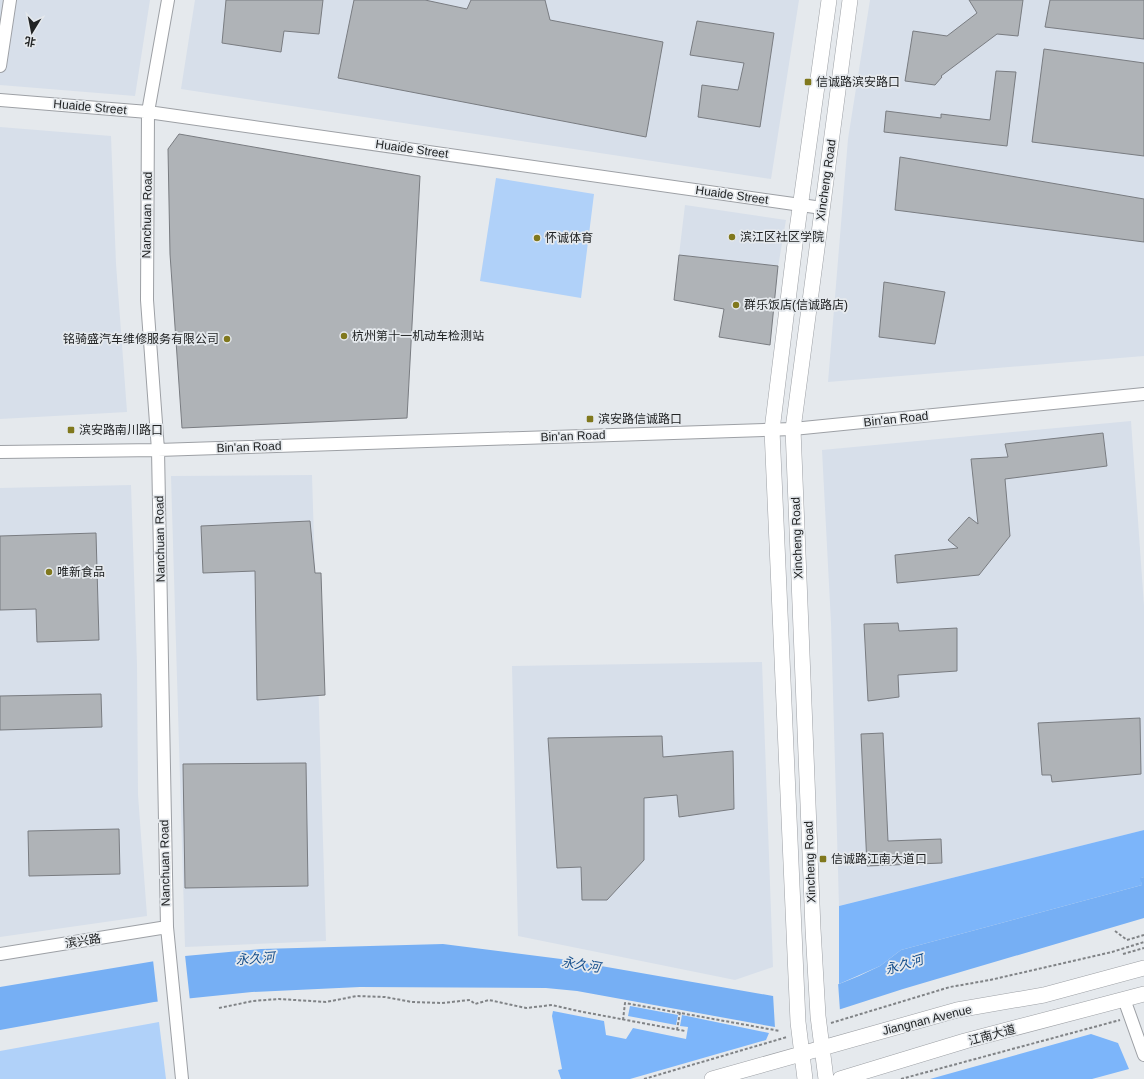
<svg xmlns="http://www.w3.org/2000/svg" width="1144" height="1079" font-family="Arial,'Noto Sans SC',sans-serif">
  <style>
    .built { fill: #d7dfea }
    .green { fill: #b0d1f9 }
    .forest { fill: #7cb5fa }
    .water { fill: #76aff4 }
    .pier { fill: #e5e9ed }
    .building { fill: #afb3b7; stroke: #797c81 }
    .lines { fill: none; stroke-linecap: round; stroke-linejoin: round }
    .minor-casing { stroke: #9da0a5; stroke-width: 14 }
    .major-casing { stroke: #9da0a5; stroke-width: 16 }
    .path { stroke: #808386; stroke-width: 2; stroke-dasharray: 3 2; stroke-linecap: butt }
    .minor { stroke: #fff; stroke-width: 12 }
    .major { stroke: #fff; stroke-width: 15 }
    .poi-dot { fill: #80781d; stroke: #e5e9ed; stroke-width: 1.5 }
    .labels { text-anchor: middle; stroke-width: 3.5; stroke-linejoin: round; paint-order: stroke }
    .poi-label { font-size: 12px; fill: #212324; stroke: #e5e9ed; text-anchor: start }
    .street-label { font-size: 12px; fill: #212324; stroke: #e5e9ed }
    .water-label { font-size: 13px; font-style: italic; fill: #144e8c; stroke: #e5e9ed }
  </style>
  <rect width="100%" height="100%" fill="#e5e9ed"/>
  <!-- built -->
  <path class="built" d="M0 0H150L135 96 0 85Z
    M195 0H799L771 179 181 89Z
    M870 0H1144V356L828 382 848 139Z
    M0 127 111 136 116 264 127 412 0 419Z
    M685 205 786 220 778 267 679 255Z
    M1131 421 1144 606V830L839 906 831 623 822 450Z
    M312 475 326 941 185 947 171 476Z
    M131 485 137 664 138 795 147 916 0 937V488Z
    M762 662 773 967 735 980 518 936 512 666Z"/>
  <!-- green -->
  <path class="green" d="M496 178 594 194 581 298 480 281Z
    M159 1022 166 1079H0V1051Z"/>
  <!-- forest -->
  <path class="forest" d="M1144 830V877L1141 878 1142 885 901 950 880 966 839 984V906Z
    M630 1006 678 1015 676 1025 628 1016Z
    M553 1011 604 1021 606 1035 626 1039 633 1028 686 1039 688 1027 680 1026 682 1015 769 1033 766 1040 630 1079H561L558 1070 562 1069 552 1016Z
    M1091 1034 1118 1043 1129 1069 1092 1079H930Z"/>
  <!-- water -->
  <path class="water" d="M1144 877V918L903 989 841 1009 775 1027 577 991 546 988 360 987 252 992 154 1002 0 1030V987L185 956 261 949 443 944 561 959 773 996 839 984 859 976 880 966 901 950 1142 885 1140 878Z"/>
  <!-- pier -->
  <path class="pier" d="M185 955 190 1001 158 1004 153 960Z
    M838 982 840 1011 775 1028 773 994Z"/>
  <!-- building -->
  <path class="building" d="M226 0H323L319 34 284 31 281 52 222 43Z
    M354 0H425L467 9 471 0H545L550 20 663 42 646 137 338 78Z
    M969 0H1023L1018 36 997 34 941 76 942 77 935 85 905 81 913 31 947 36 977 13Z
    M1050 0H1144V39L1045 27Z
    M697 21 774 33 760 127 698 117 702 85 738 90 744 63 690 55Z
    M1044 49 1144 63V156L1032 142Z
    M996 71 1016 72 1007 146 884 132 886 111 941 118V114L990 120Z
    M179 134 420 176 407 418 182 428 170 254 168 149Z
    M900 157 1144 199V242L895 210Z
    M679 255 778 266 770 345 719 337 724 309 674 300Z
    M884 282 945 292 935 344 879 337Z
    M1103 433 1107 466 1005 479 1010 536 979 575 897 583 895 555 958 548 948 540 969 517 978 524 971 459 1008 457 1005 444Z
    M310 521 315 573H321L325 695 257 700 255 571 203 573 201 526Z
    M96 533 99 640 37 642 36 609 0 610V536Z
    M898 623 899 631 957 628V671L898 675 899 697 868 701 864 624Z
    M101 694 102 727 0 730V696Z
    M1140 718 1141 774 1052 782 1051 775H1042L1038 723Z
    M883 733 888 841 941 839 942 863 867 866 861 734Z
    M662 736 663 757 733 751 734 809 679 817 677 795 644 798V860L607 900H582L581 867 557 868 548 738Z
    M306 763 308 886 185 888 183 764Z
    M119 829 120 874 29 876 28 831Z"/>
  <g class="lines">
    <!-- minor casing -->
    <g class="minor-casing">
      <path id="minor" d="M168 0 148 112 147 300 158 450 167 927 182 1079
        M0 66 10 0
        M0 100 148 112 822 208
        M0 452 158 450 793 429 1144 394
        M0 954 167 927
        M1124 999 1144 1055"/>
    </g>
    <!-- major casing -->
    <g class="major-casing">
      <path id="major" d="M712 1079 957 1010 1044 995 1144 968
        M805 1079 798 1022 772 430 795 244 829 0
        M826 1079 818 1016 813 929 793 429 850 0
        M840 1079 965 1041 1144 994"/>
    </g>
    <!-- path -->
    <path class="path" d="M1115 931 1127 940 1144 935
      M1123 954 1144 948
      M219 1008 253 1001 279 999 326 1002 357 996 385 997 412 1002 442 1003 470 1000 475 1004 489 1000 526 1008 552 1005 578 1011 685 1031
      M623 1020 625 1003 780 1031
      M831 1023 950 987 990 980 1112 952 1144 942
      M677 1030 680 1012
      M644 1079 787 1037
      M901 1079 1120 1020"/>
    <!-- minor -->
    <use href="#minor" class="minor"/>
    <!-- major -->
    <use href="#major" class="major"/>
  </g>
  <!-- markers -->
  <g class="poi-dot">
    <rect x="804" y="78" width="8" height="8" rx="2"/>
    <circle cx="732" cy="237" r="4"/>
    <circle cx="537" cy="238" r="4"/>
    <circle cx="736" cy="305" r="4"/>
    <circle cx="344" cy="336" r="4"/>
    <circle cx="227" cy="339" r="4"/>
    <rect x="586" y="415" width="8" height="8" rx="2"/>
    <rect x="67" y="426" width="8" height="8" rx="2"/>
    <circle cx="49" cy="572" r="4"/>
    <rect x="819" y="855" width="8" height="8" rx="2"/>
  </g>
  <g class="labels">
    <!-- poi labels -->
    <g class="poi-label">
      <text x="816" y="86">信诚路滨安路口</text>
      <text x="740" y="241">滨江区社区学院</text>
      <text x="545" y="242">怀诚体育</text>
      <text x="744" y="309">群乐饭店(信诚路店)</text>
      <text x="352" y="340">杭州第十一机动车检测站</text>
      <text x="219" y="343" text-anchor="end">铭骑盛汽车维修服务有限公司</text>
      <text x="598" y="423">滨安路信诚路口</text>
      <text x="79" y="434">滨安路南川路口</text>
      <text x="57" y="576">唯新食品</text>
      <text x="831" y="863">信诚路江南大道口</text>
    </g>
    <!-- street labels -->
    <g class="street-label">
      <text transform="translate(90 107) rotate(5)" y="4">Huaide Street</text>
      <text transform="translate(412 149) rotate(8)" y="4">Huaide Street</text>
      <text transform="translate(826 180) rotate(-82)" y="4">Xincheng Road</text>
      <text transform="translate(732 195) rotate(8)" y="4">Huaide Street</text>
      <text transform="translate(147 215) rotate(-89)" y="4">Nanchuan Road</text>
      <text transform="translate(896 419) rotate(-6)" y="4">Bin'an Road</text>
      <text transform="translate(573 436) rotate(-2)" y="4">Bin'an Road</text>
      <text transform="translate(249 447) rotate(-2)" y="4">Bin'an Road</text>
      <text transform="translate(797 538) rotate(-92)" y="4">Xincheng Road</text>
      <text transform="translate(160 539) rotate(-91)" y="4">Nanchuan Road</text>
      <text transform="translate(810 862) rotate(-92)" y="4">Xincheng Road</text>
      <text transform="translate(165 863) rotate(-91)" y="4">Nanchuan Road</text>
      <text transform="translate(83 941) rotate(-9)" y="4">滨兴路</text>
      <text transform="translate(927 1020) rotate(-14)" y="4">Jiangnan Avenue</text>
      <text transform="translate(992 1035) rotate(-15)" y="4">江南大道</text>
    </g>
    <!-- water labels -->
    <g class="water-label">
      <text transform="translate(255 958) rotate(-4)" y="5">永久河</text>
      <text transform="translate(581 964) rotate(9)" y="5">永久河</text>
      <text transform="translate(904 964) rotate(-17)" y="5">永久河</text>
    </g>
  </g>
  <!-- north arrow -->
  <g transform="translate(32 32) rotate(190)" stroke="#e5e9ed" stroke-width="3" paint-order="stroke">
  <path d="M0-3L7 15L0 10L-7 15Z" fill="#212324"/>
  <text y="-6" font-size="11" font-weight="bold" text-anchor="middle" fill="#212324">北</text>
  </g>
</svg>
